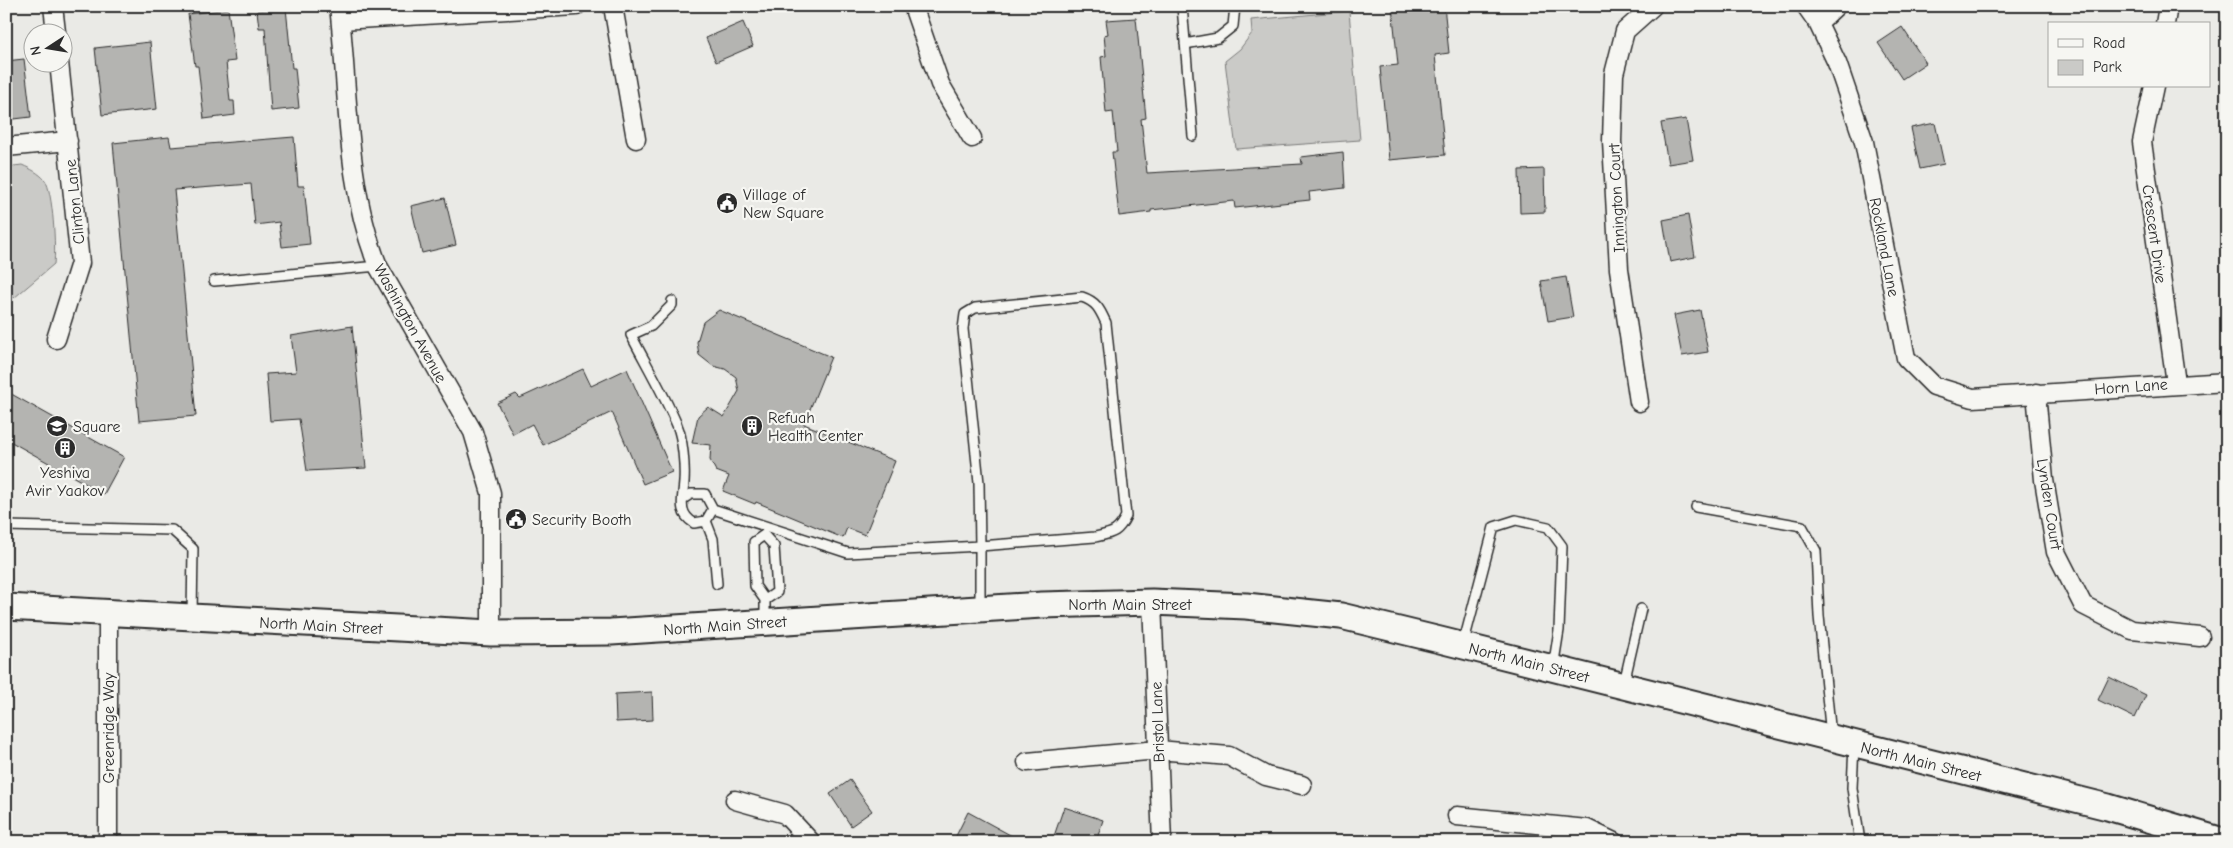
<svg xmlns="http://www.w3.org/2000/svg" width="2233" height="848" font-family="'Comic Neue',sans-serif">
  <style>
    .green { fill: #cacac7; stroke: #7a7a79 }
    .building { fill: #b4b4b1; stroke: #2b2b2b }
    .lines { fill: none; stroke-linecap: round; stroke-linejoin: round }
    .lane-casing { stroke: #2b2b2b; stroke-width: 12 }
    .street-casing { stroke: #2b2b2b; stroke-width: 21 }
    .secondary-casing { stroke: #2b2b2b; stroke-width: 29 }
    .lane { stroke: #f6f6f2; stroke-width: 9 }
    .street { stroke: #f6f6f2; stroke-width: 18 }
    .secondary { stroke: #f6f6f2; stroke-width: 25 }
    .labels { text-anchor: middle; stroke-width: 4.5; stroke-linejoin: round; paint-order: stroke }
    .poi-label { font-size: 16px; fill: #2b2b2b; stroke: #f6f6f2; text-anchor: start }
    .street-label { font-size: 16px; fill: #2b2b2b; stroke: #f6f6f2 }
  </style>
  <rect width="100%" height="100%" fill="#eaeae6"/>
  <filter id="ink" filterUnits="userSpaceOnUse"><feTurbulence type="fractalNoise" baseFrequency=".02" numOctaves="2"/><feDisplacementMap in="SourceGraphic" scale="10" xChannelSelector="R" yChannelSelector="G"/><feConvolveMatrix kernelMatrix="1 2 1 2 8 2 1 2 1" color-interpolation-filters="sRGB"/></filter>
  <g filter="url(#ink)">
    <!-- green -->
    <path class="green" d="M1349 11 1360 140 1236 149 1225 61 1240 49 1252 33 1251 20Z
      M22 165C31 169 39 173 45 180 53 192 56 249 54 264L14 298 6 289V167Z"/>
    <!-- building -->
    <path class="building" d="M1392 6H1444L1449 53 1435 55 1445 155 1389 160 1380 67 1398 65Z
      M286 8 292 68H295L299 108 271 111 265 28H259L257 11Z
      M228 9 235 61 226 62 230 101H234L235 115 204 119 198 66H195L188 14Z
      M1136 18 1146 118 1141 119 1147 173 1302 164 1301 157 1343 152 1345 188 1309 192 1310 200 1235 208 1234 201 1151 210V212L1119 216 1112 152H1117L1113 112 1106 113 1101 57 1106 56 1104 35 1108 34 1106 20Z
      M743 22 753 46 716 62 706 38Z
      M1902 27 1926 63 1902 79 1878 43Z
      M150 42 157 109 102 115 95 48Z
      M24 59 31 117 6 120V61Z
      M1686 119 1693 160 1668 164 1661 123Z
      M1935 123 1944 164 1920 169 1911 128Z
      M169 137 171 147 294 137 298 186H304L310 244 282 247 279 222 255 225 251 184 174 190 196 416 139 421 113 143Z
      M1544 169 1545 212 1520 213 1519 170Z
      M445 198 456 245 422 253 411 206Z
      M1688 215 1695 257 1670 262 1663 220Z
      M1566 277 1573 317 1548 321 1541 281Z
      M719 310 831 357 804 424 895 461 865 535 847 528 843 538 756 502 755 504 723 491 729 476 716 471 710 460 711 445 692 443 698 416 708 407 724 417 739 391 736 377 725 369 713 366 699 355 697 342 703 322Z
      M1700 310 1708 352 1682 356 1674 315Z
      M352 326 366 468 307 471 299 419 270 421 266 374 296 372 291 336Z
      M583 369 591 386 627 369 672 472 643 484 612 412 543 445 532 424 513 434 497 403 516 394 520 398Z
      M6 391 124 457 104 494 6 439Z
      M2109 677 2146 695 2135 718 2098 700Z
      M652 692 653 720 616 722 615 694Z
      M850 780 872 811 851 826 830 794Z
      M1064 807 1103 820 1096 842H1062L1053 839Z
      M968 812 1023 842H953Z"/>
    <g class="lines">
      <!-- lane casing -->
      <g class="lane-casing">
        <path id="lane" d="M1182 6 1193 136
          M1185 44 1218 38 1233 26 1235 6
          M214 281 378 266
          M1082 297C1097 302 1100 310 1106 323L1126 516C1118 533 1112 533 1095 537L980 546 979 483 963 329 965 314 975 308Z
          M672 301V305L651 326 631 335C646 364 664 394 677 425 683 439 685 467 684 482 683 499 677 513 694 523L706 521 713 509 848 553 980 546V606
          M683 499 691 494H705L713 509
          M1696 507 1802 526 1816 551 1819 616 1831 736
          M706 521 713 539 717 584
          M6 526 172 530 193 549 192 615
          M765 622V600L755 586 754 542 764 535 774 546 777 592 765 600
          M1463 645 1494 527 1516 520 1548 527 1562 546 1559 630 1553 668
          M1624 683 1641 609
          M1854 745 1852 788 1860 842"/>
      </g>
      <!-- street casing -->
      <g class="street-casing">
        <path id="street" d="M53 6 56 32
          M339 6C349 93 345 184 378 266L473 432 491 493V633
          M613 6 636 139
          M913 6 940 84 972 138
          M1806 6 1818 23 1837 63 1864 142 1906 358 1934 386 1973 398 2227 382
          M341 20 576 6
          M1818 23 1836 6
          M2165 24 2168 6
          M2154 86 2142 142 2176 383
          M6 147 68 141
          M56 339 80 263 59 62
          M2036 393 2044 480 2056 552 2083 605 2132 630 2200 637
          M1639 402 1619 269 1612 141 1614 74 1625 31 1653 6
          M1152 602 1162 842
          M1027 762 1158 750 1229 756 1266 776 1302 785
          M735 800 785 814 811 842
          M1457 816 1587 829 1614 842
          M108 842V614"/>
      </g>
      <!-- secondary casing -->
      <g class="secondary-casing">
        <path id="secondary" d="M6 607 491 633 611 632 1042 605 1152 602 1246 606 1341 616 1444 641 2108 807 2226 842"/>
      </g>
      <!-- lane -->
      <use href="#lane" class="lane"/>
      <!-- street -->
      <use href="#street" class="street"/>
      <!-- secondary -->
      <use href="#secondary" class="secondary"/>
    </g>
  </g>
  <!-- icons -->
  <defs>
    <g id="civic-disc" transform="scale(1.125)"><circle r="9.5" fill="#2b2b2b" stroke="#f6f6f2"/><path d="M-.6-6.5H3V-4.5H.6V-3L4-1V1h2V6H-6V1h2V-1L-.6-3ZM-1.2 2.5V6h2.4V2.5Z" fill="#fff"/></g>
    <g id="school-disc" transform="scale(1.125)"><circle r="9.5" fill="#2b2b2b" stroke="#f6f6f2"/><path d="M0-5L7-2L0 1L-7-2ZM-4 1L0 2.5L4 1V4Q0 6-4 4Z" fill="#fff"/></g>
    <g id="building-disc" transform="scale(1.125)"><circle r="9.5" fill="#2b2b2b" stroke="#f6f6f2"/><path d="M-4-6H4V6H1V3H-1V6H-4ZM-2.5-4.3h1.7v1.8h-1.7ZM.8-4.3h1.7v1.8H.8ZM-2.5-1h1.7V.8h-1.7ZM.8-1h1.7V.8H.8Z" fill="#fff"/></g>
  </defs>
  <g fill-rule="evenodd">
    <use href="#civic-disc" x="727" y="203"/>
    <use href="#school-disc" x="57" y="426"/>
    <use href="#building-disc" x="752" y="426"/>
    <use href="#building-disc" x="65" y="448"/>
    <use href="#civic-disc" x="516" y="519"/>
  </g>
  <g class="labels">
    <!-- poi labels -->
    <g class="poi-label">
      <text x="743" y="200">Village of<tspan x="743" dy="18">New Square</tspan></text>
      <text x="768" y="423">Refuah<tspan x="768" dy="18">Health Center</tspan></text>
      <text x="73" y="432">Square</text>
      <text x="65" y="478" text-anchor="middle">Yeshiva<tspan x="65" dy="18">Avir Yaakov</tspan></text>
      <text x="532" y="525">Security Booth</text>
    </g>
    <!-- street labels -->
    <g class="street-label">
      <text transform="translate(1616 198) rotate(-93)" y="6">Innington Court</text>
      <text transform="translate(74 202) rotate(-96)" y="6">Clinton Lane</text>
      <text transform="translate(2155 234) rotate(82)" y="6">Crescent Drive</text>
      <text transform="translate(1885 247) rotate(79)" y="6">Rockland Lane</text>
      <text transform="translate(411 323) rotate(61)" y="6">Washington Avenue</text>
      <text transform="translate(2131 386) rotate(-4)" y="6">Horn Lane</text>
      <text transform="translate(2050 504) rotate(81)" y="6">Lynden Court</text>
      <text x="1130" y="610">North Main Street</text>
      <text transform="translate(321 625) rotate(3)" y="6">North Main Street</text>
      <text transform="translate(725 625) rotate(-4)" y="6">North Main Street</text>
      <text transform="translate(1529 662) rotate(14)" y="6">North Main Street</text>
      <text transform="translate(1157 722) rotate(-92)" y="6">Bristol Lane</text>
      <text transform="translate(108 728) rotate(-90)" y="6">Greenridge Way</text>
      <text transform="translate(1921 761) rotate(14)" y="6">North Main Street</text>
    </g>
  </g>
  <!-- margin -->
  <rect width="2233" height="848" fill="none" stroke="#f6f6f2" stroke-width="25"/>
  <rect x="12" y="12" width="2208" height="823" fill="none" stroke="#2b2b2b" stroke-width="2" filter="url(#ink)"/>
  <!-- legend -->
  <rect x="2048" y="22" width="162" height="65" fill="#f6f6f2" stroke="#a5a5a2"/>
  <rect x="2058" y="39" width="25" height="8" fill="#f6f6f2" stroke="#a5a5a2"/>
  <text x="2093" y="48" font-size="15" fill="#2b2b2b">Road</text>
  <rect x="2058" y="60" width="25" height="15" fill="#cacac7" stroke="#a5a5a2"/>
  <text x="2093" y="72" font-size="15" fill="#2b2b2b">Park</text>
  <!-- north arrow -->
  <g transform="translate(48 48) rotate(258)"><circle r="24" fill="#f6f6f2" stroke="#a5a5a2"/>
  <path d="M0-4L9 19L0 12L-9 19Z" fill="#2b2b2b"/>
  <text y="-8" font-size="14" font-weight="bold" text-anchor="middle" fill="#2b2b2b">N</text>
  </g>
</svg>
